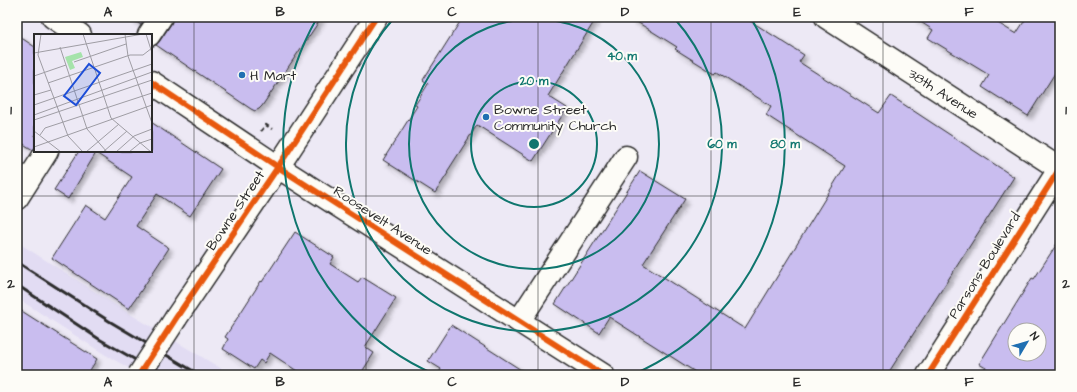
<svg xmlns="http://www.w3.org/2000/svg" width="1077" height="392" font-family="'Architects Daughter',sans-serif">
  <style>
    .built { fill: #e2dcf3 }
    .building { fill: #c9bdef; stroke: #2b2b2b; fill-rule: evenodd; filter: url(#shadow) }
    .lines { fill: none; stroke-linecap: round; stroke-linejoin: round }
    .minor-casing { stroke: #2b2b2b; stroke-width: 25 }
    .path { stroke: #2b2b2b; stroke-width: 2.5; stroke-dasharray: 4 3; stroke-linecap: butt }
    .minor { stroke: #fdfcf7; stroke-width: 22 }
    .rail { stroke: #2b2b2b; stroke-width: 3 }
    .minor-bridge-casing { stroke: #2b2b2b; stroke-width: 25; stroke-linecap: butt }
    .minor-bridge { stroke: #fdfcf7; stroke-width: 22 }
    .cycleway-casing { stroke: #fdfcf7; stroke-width: 8 }
    .cycleway { stroke: #e8590c; stroke-width: 6 }
    .grid { fill: none; stroke: #2b2b2b; stroke-width: 1; stroke-opacity: 0.55 }
    .ring { fill: none; stroke: #0f766e; stroke-width: 2 }
    .poi-dot { fill: #1f6fb2; stroke: #fdfcf7; stroke-width: 1.5 }
    .labels { text-anchor: middle; stroke-width: 4; stroke-linejoin: round; paint-order: stroke }
    .poi-label { font-size: 14px; fill: #2b2b2b; stroke: #fdfcf7; text-anchor: start }
    .street-label { font-size: 14px; fill: #2b2b2b; stroke: #fdfcf7 }
    .inset-road { fill: none; stroke: #9f9da4; stroke-width: 1 }
    .view { fill: #1d4ed8; fill-opacity: 0.15; stroke: #1d4ed8; stroke-width: 2 }
    .inset-edge { fill: none; stroke: #2b2b2b; stroke-width: 2 }
    .centre { fill: #0f766e; stroke: #fdfcf7; stroke-width: 2 }
    .ring-label { font-size: 12px; text-anchor: middle; font-weight: bold; fill: #0f766e; stroke: #fdfcf7; stroke-width: 4; stroke-linejoin: round; paint-order: stroke }
    .neatline { fill: none; stroke: #2b2b2b; stroke-width: 1.5 }
    .grid-label { font-size: 13px; text-anchor: middle; font-weight: bold; fill: #2b2b2b }
  </style>
  <defs>
    <filter id="shadow"><feDropShadow dx="3.5" dy="3.5" stdDeviation="2" flood-color="#0004"/></filter>
  </defs>
  <rect width="100%" height="100%" fill="#ede9f5"/>
  <filter id="ink" filterUnits="userSpaceOnUse"><feTurbulence type="fractalNoise" baseFrequency=".025" numOctaves="2"/><feDisplacementMap in="SourceGraphic" scale="8" xChannelSelector="R" yChannelSelector="G"/><feConvolveMatrix kernelMatrix="1 2 1 2 8 2 1 2 1" color-interpolation-filters="sRGB"/></filter>
  <g filter="url(#ink)">
    <!-- built -->
    <path class="built" d="M17 242 130 314 232 375H141L104 354 17 298Z"/>
    <!-- building -->
    <path class="building" d="M129 17H146L141 25Z
      M173 17H322L262 106 259 109 255 111 251 109 156 45 159 42 171 24Z
      M463 17H597L548 96 567 108 533 161 477 125 447 172 448 173 435 193 383 160 417 106 415 105 428 84 423 80Z
      M629 17H744L804 55 799 62 879 113 891 96 1014 177 887 375H700L609 317 599 333 555 304 640 171 685 199 643 264 745 329 845 166 766 115 771 106 717 72 715 74 675 49 677 47Z
      M913 17H988L1016 34 1027 17H1060V65L1028 116 982 87 989 75 928 38 933 30Z
      M17 35 35 47V147L33 150 17 140Z
      M151 122 221 169 190 216 157 194 136 226 169 248 129 309 52 258 86 205 105 218 132 177 96 153 68 199 54 190 79 151H151Z
      M295 232 334 257 330 264 358 282 362 277 396 298 365 347 374 353 360 375H303L270 353 264 363 260 360 254 369 223 349 228 339 225 337 261 281 262 282Z
      M1060 239V375H998L979 364 1032 278 1034 279ZM1015 330H1039V354H1015Z
      M17 308 97 359 87 375H17Z
      M451 325 529 375H438L441 369 428 361Z"/>
    <g class="lines">
      <!-- minor casing -->
      <g class="minor-casing">
        <g id="minor">
          <path d="M53 17 80 35"/>
          <path id="s1" d="M826 17 1060 169"/>
          <path d="M149 35 161 17"/>
          <path d="M151 82 278 167 603 375"/>
          <path d="M17 198 47 151"/>
          <path d="M176 318 278 167 376 17"/>
          <path d="M519 321 626 157"/>
          <path d="M928 375 1060 168"/>
        </g>
      </g>
      <!-- path -->
      <path class="path" d="M261 131 266 125 272 129"/>
      <!-- minor -->
      <use href="#minor" class="minor"/>
      <!-- rail -->
      <path class="rail" d="M17 262 109 321 200 375
        M17 285 99 339 162 375"/>
      <!-- minor-bridge casing -->
      <g class="minor-bridge-casing">
        <path id="minor-bridge" d="M139 375 176 318"/>
      </g>
      <!-- minor-bridge -->
      <use href="#minor-bridge" class="minor-bridge"/>
      <!-- cycleway casing -->
      <g class="cycleway-casing">
        <path id="cycleway" d="M151 82 278 167 603 375
          M139 375 176 318 278 167 376 17
          M928 375 1060 168"/>
      </g>
      <!-- cycleway -->
      <use href="#cycleway" class="cycleway"/>
    </g>
  </g>
  <!-- grid -->
  <path class="grid" d="M194 17V375M366 17V375M538 17V375M711 17V375M883 17V375M17 196H1060"/>
  <!-- distance rings -->
  <g class="ring">
    <circle cx="534" cy="144" r="63"/>
    <circle cx="534" cy="144" r="125"/>
    <path d="M674 18A188 188 0 1 1 394 18"/>
    <path d="M434 374A251 251 0 0 1 317 18M751 18A251 251 0 0 1 634 374"/>
  </g>
  <!-- markers -->
  <g class="poi-dot">
    <circle cx="242" cy="75" r="4"/>
    <circle cx="486" cy="117" r="4"/>
  </g>
  <g class="labels">
    <!-- poi labels -->
    <g class="poi-label">
      <text x="250" y="80">H Mart</text>
      <text x="494" y="114">Bowne Street<tspan x="494" dy="16">Community Church</tspan></text>
    </g>
    <!-- street labels -->
    <g class="street-label">
      <text dy="5" stroke="none"><textPath href="#s1" startOffset="140">38th Avenue</textPath></text>
      <text transform="translate(235 210) rotate(-56)" y="5">Bowne Street</text>
      <text transform="translate(383 220) rotate(33)" y="5">Roosevelt Avenue</text>
      <text transform="translate(984 265) rotate(-58)" y="5">Parsons Boulevard</text>
    </g>
  </g>
  <!-- overview -->
  <g transform="translate(34 34)">
    <rect width="118" height="118" fill="#ede9f5"/>
    <path d="M47 18 49 23 38 27 41 34 36 36 31 23Z" fill="#a5e3aa"/>
    <path class="inset-road" d="M7 0 4 21 34 102 49 118M49 0 77 84 117 118M91 0 94 22 118 89M112 0 118 19M26 13 53 95 73 118M0 19 109 0M40 28 92 10M0 42 32 31M14 49 96 21H109L118 14M0 61 17 56M0 71 118 30M0 81 118 38M0 86 118 46M0 97 27 118M6 101 11 94 118 59M0 113 118 71M52 118 85 90M69 118 93 97M82 118 100 102 118 95M95 118 106 109 118 105"/>
    <path class="view" d="M55 30 66 39 42 71 30 62Z"/>
    <rect width="118" height="118" class="inset-edge"/>
  </g>
  <circle cx="534" cy="144" r="6" class="centre"/>
  <g class="ring-label">
    <text x="622" y="60">40 m</text>
    <text x="534" y="85">20 m</text>
    <text x="722" y="148">60 m</text>
    <text x="785" y="148">80 m</text>
  </g>
  <!-- margin -->
  <rect width="1077" height="392" fill="none" stroke="#fdfcf7" stroke-width="44"/>
  <!-- north arrow -->
  <g transform="translate(1027 342) rotate(52)"><circle r="19" fill="#fdfcf7" stroke="#a9a8a5"/>
  <path d="M0-3L7 15L0 10L-7 15Z" fill="#1f6fb2"/>
  <text y="-6" font-size="11" font-weight="bold" text-anchor="middle" fill="#2b2b2b">N</text>
  </g>
  <rect x="22" y="22" width="1033" height="348" class="neatline"/>
  <g class="grid-label">
    <text x="108" y="16">A</text>
    <text x="280" y="16">B</text>
    <text x="452" y="16">C</text>
    <text x="625" y="16">D</text>
    <text x="797" y="16">E</text>
    <text x="969" y="16">F</text>
    <text x="11" y="114">1</text>
    <text x="1066" y="114">1</text>
    <text x="11" y="288">2</text>
    <text x="1066" y="288">2</text>
    <text x="108" y="386">A</text>
    <text x="280" y="386">B</text>
    <text x="452" y="386">C</text>
    <text x="625" y="386">D</text>
    <text x="797" y="386">E</text>
    <text x="969" y="386">F</text>
  </g>
</svg>
